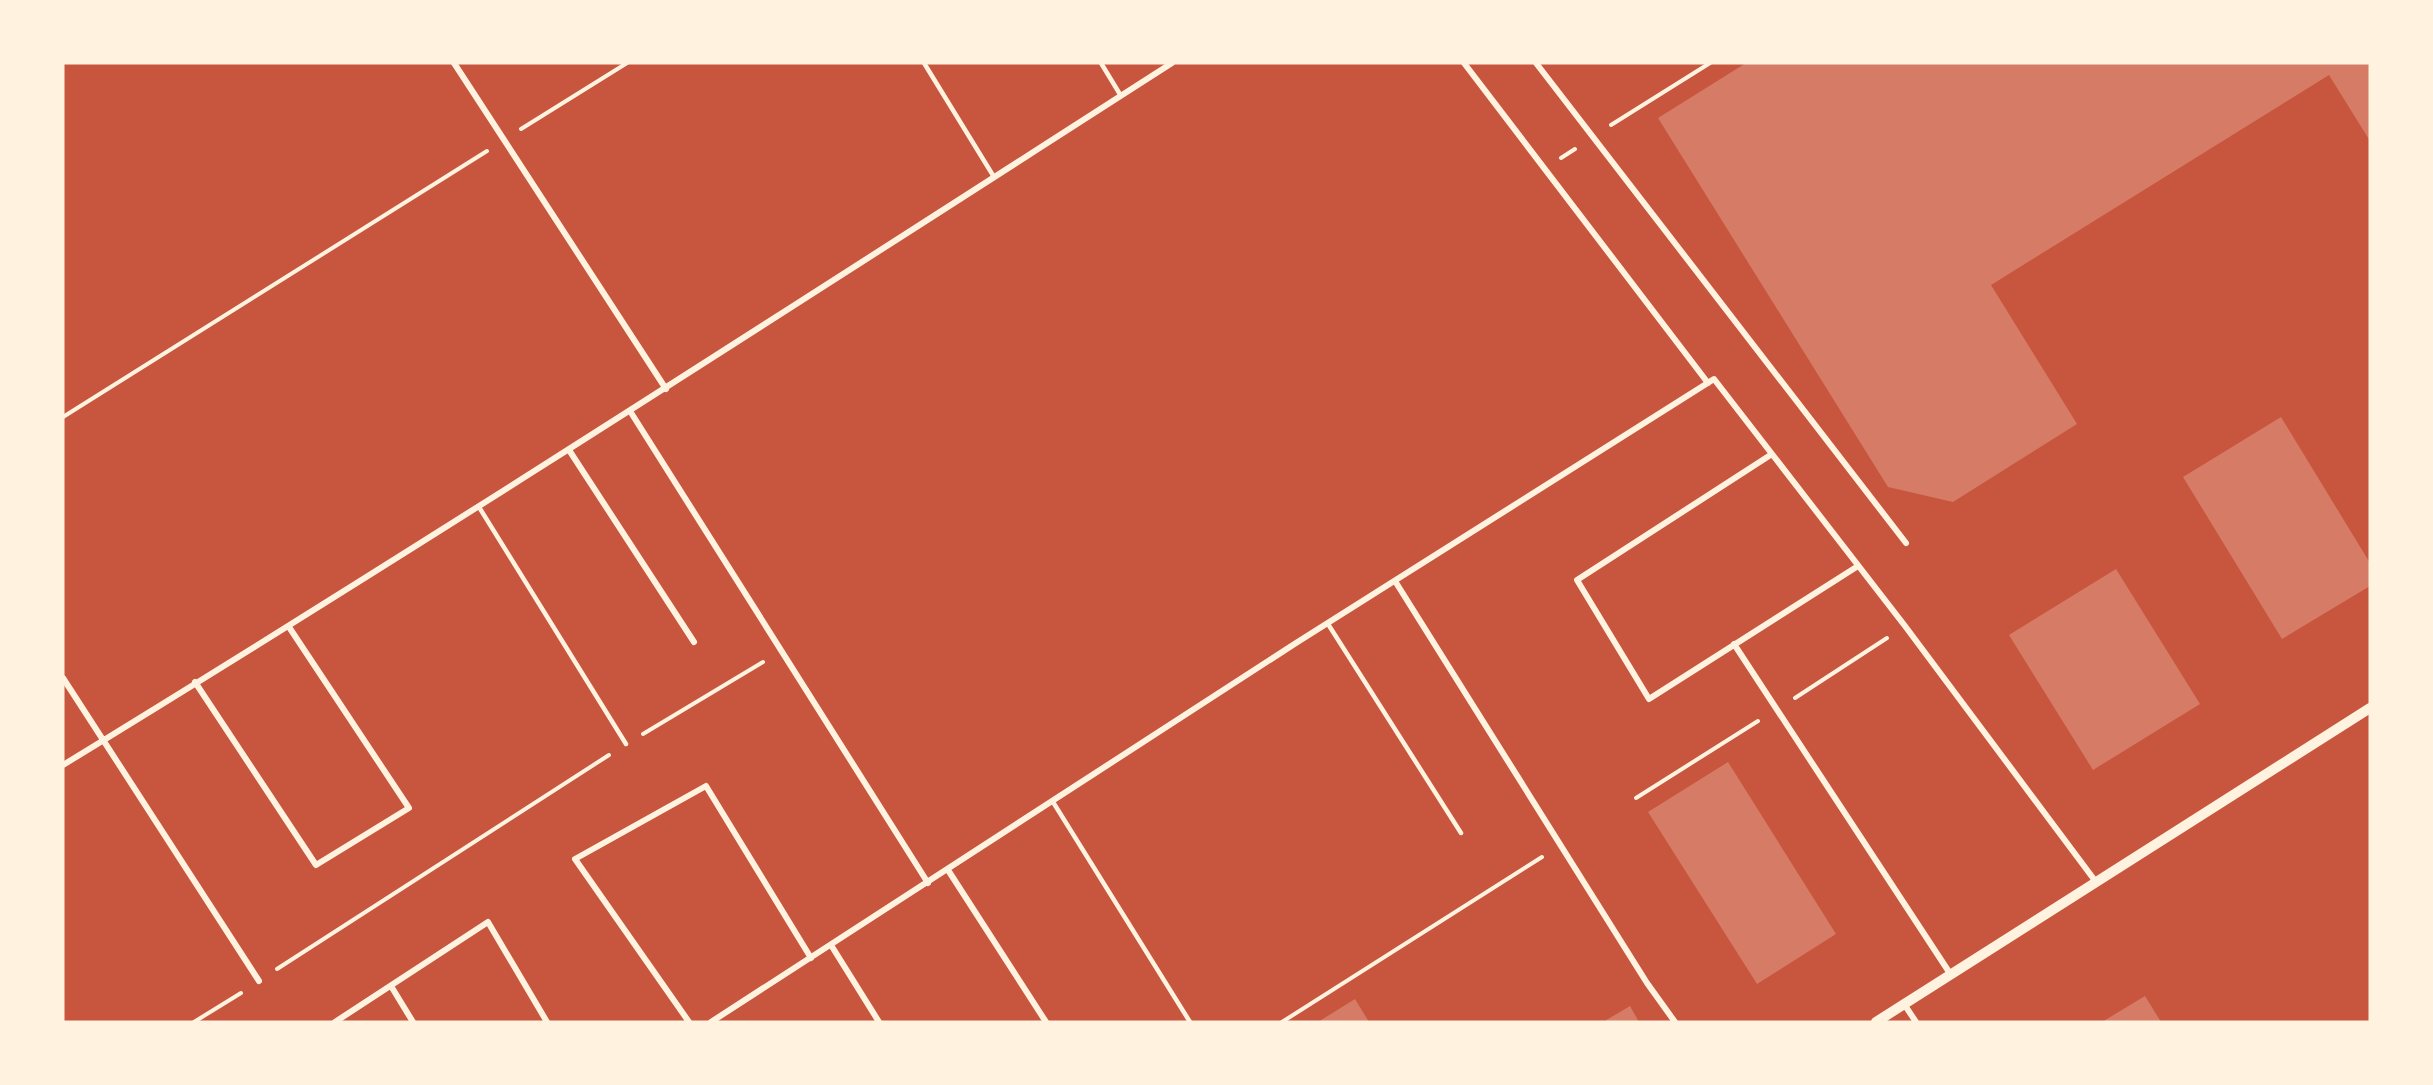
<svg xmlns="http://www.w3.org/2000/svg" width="2433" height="1085" font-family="'Fira Sans Condensed',sans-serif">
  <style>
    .building { fill: #d67c66 }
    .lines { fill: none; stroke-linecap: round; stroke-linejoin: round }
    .path { stroke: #fff3e0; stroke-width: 4 }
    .service { stroke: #fff3e0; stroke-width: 4.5 }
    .minor { stroke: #fff3e0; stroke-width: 6 }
    .tertiary { stroke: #fff3e0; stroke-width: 10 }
  </style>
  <rect width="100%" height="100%" fill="#c8553d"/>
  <!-- building -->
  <path class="building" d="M1746 63H2370V141L2329 75 1991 285 2077 424 1953 502 1888 487 1658 118Z
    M2281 417 2370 563V586L2282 639 2183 477Z
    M2116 569 2200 704 2093 770 2009 635Z
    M1728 762 1836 934 1757 984 1648 812Z
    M2145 996 2161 1022H2102Z
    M1355 999 1369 1022H1318Z
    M1630 1006 1639 1022H1603Z"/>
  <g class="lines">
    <!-- path -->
    <path class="path" d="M1611 125 1710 63
      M521 129 627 63
      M1561 158 1575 149
      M63 417 487 151
      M1795 698 1887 638
      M643 734 763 662
      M1636 798 1758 721
      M277 969 609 755
      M194 1022 241 993
      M1282 1022 1542 857"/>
    <!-- service -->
    <path class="service" d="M924 63 994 177
      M1101 63 1121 96
      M479 507 626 744
      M1328 624 1461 833
      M1053 802 1190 1022"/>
    <!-- minor -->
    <path class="minor" d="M454 63 666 389
      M1464 63 1708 383
      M1536 63 1906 543
      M630 411 928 883
      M569 450 694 642
      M1772 454 1577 580 1649 699 1858 566
      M1395 581 1647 983 1675 1022
      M1734 644 1951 975
      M63 678 259 981
      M195 682 316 865 409 808 289 627
      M63 765C436 537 804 299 1172 63
      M948 870 1046 1022
      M831 945 879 1022
      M391 986 413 1022
      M1904 1004 1916 1022
      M335 1022 488 922 547 1022
      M689 1022 575 859 706 786 811 958
      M711 1022 1296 643 1714 379 1905 626 2096 882"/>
    <!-- tertiary -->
    <path class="tertiary" d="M1876 1022 2370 708"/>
  </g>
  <!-- border -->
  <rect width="2433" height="1085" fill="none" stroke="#fff3e0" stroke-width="129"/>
</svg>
